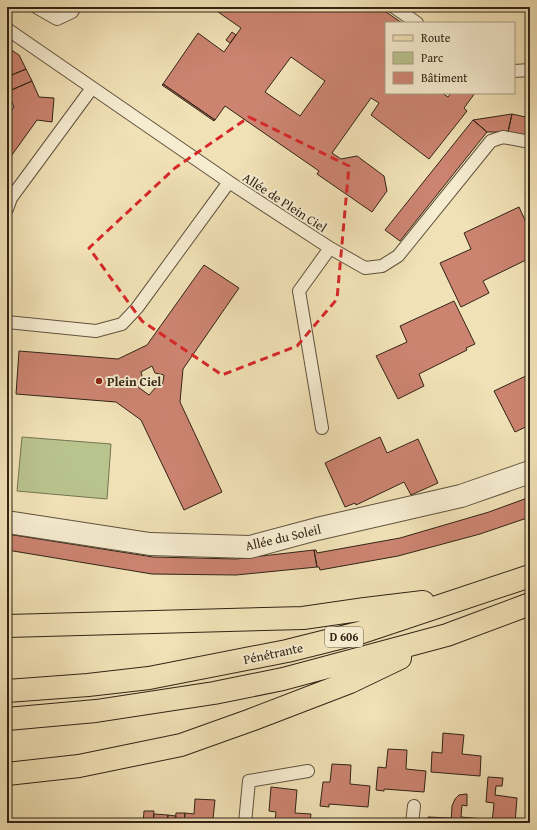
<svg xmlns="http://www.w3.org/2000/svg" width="537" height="830" font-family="'Gentium Book Plus',serif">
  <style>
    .green { fill: #b9c38e; stroke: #757452 }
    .building { fill: #cc8471; stroke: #312416; fill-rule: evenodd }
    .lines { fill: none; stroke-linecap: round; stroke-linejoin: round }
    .lane-casing { stroke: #61533e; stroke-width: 14 }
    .street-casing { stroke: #61533e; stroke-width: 24 }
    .primary-casing { stroke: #312416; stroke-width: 24 }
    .lane { stroke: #f6ecd0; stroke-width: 12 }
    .street { stroke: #f6ecd0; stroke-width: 22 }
    .primary { stroke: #f1e1b6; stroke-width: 22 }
    .marked { fill: none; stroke: #d62828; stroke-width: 3; stroke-dasharray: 8 5; stroke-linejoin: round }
    .poi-dot { fill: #8f2418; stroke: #f6ecd0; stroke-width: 1.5 }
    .labels { text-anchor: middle; stroke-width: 4; stroke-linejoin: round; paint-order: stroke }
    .shield { fill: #f6ecd0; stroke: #6c604e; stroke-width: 1 }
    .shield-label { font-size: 12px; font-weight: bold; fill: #312416 }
    .street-label { font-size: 13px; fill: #312416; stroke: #f6ecd0 }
    .poi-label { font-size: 13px; font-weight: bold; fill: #312416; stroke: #f6ecd0; text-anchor: start }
  </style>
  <rect width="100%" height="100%" fill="#f1e1b6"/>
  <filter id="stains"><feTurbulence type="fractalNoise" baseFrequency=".005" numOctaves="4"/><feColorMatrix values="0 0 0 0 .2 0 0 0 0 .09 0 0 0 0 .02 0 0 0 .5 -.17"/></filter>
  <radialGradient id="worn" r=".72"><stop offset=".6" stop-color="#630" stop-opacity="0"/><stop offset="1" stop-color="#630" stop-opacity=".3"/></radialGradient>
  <!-- green -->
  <path class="green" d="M22 437 111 444 107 499 17 491Z"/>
  <!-- building -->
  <path class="building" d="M211 7H379L402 23H386V93H442L448 97 451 93H475L464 108 467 111 429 159 371 115 379 103 371 98 332 153 341 159 357 156 384 176 387 191 372 212 317 174 319 171 225 106 215 120 163 84 198 33 224 52 241 28ZM291 57 325 81 300 116 265 92Z
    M232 32 236 35 230 43 226 40Z
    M7 47 19 55 26 69 7 77Z
    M26 69 32 81 7 92V77Z
    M32 81 39 97 54 98 52 122 37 120 9 159 7 160V117L14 107 7 92Z
    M163 84 215 120 214 121 162 85Z
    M512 114 530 118V137L508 132Z
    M512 114 508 132H487L473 120Z
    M473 120 487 132 400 241 385 230Z
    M519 207 530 231V258L483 281 489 293 461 307 440 263 471 249 464 233Z
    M204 265 239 288 183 369 180 402 222 492 184 510 141 420 116 402 16 394 19 351 118 359 147 345Z
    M454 301 475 344 466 348 467 350 419 374 424 386 398 399 376 356 407 342 400 326Z
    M152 366 155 373 164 375 162 387H156L149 395 138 387 143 380 141 372Z
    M530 374V425L515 432 494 391Z
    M380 437 387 453 418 439 438 483 411 495 404 482 356 505 355 503 345 507 325 463Z
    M530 497V517L480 534 398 556 320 570 319 567H317L314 550H316L317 553 400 538 489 512Z
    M7 534 153 557 236 559 314 550 317 567 236 575 152 574 7 550Z
    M443 733 464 735 462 754 481 756 480 776 431 772 432 752 442 753Z
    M388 749 407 750 406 769 426 771 424 792 384 789V791L376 790 378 767 386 768Z
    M332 764 351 765 350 784 370 786 368 807 329 804V807L320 806 323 782H330Z
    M488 777 503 778 502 786H496L495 795 517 798 515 823H492L494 803 486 802Z
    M271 787 297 790 295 813 311 814 310 823 275 820 276 812 269 811Z
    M466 794H467V806L462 805 461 817 483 819V823H451L452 806 455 799 459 795Z
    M195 799 215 800 213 819 233 821V823H184L185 813 194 814Z
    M144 811H154L153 823H121V821L143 823Z
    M176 813H185L184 823H175Z
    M154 814 168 815 167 823H153Z
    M168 815 176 816 175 823H167Z
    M428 817 451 818V823H428Z
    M258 819 295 821 294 823H258Z"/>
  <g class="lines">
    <!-- lane casing -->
    <g class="lane-casing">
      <path id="lane" d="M36 7 57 19 72 12 75 7
        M394 7 417 23
        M7 29 229 182 330 248 365 268 382 266 398 256 491 141 503 137 530 142
        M514 71 530 70
        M7 209 11 198 92 88
        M7 322 96 331 122 324 137 308 229 182
        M322 428 299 291 330 248
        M245 823 249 781 308 771
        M412 823 414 806"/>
    </g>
    <!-- street casing -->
    <g class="street-casing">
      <path id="street" d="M7 522 150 544 250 547 317 529 461 496 530 472"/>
    </g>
    <!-- primary casing -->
    <g class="primary-casing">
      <path id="primary" d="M7 626 303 618 365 609 423 602
        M7 691 88 685 149 678 287 651 359 633 530 576
        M7 719 96 711 214 693 283 679 447 635 530 604
        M7 774 79 766 181 745 251 720 350 682 400 658"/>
    </g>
    <!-- lane -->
    <use href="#lane" class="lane"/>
    <!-- street -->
    <use href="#street" class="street"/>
    <!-- primary -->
    <use href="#primary" class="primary"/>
  </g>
  <!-- marked area -->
  <path class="marked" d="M249 117 349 166 337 299 297 346 222 375 142 321 89 248 175 168Z"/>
  <!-- markers -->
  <circle class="poi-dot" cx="99" cy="381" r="4"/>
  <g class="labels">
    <!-- shield labels -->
    <rect class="shield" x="325" y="627" width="38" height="20" rx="3"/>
    <g class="shield-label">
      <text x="344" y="641">D 606</text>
    </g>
    <!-- street labels -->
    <g class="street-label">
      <text transform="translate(285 202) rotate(33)" y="5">Allée de Plein Ciel</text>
      <text transform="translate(283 537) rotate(-13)" y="5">Allée du Soleil</text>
      <text transform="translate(273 653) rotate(-12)" y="5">Pénétrante</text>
    </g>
    <!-- poi labels -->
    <g class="poi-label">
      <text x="107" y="386">Plein Ciel</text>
    </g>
  </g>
  <!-- margin -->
  <rect width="537" height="830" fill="none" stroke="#f1e1b6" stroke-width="24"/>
  <rect x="8" y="8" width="521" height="814" fill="none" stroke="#312416" stroke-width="2"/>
  <rect x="12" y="12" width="513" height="806" fill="none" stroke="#312416"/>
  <!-- legend -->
  <rect x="385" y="22" width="130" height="72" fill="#f6ecd0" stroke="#a79c86"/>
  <rect x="393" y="35" width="20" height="6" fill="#f1e1b6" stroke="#a79c86"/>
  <text x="421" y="42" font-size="12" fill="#312416">Route</text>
  <rect x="393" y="52" width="20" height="12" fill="#b9c38e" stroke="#a79c86"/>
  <text x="421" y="62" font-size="12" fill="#312416">Parc</text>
  <rect x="393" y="72" width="20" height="12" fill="#cc8471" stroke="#a79c86"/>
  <text x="421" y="82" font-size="12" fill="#312416">Bâtiment</text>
  <rect width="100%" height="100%" filter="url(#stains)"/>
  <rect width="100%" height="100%" fill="url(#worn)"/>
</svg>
